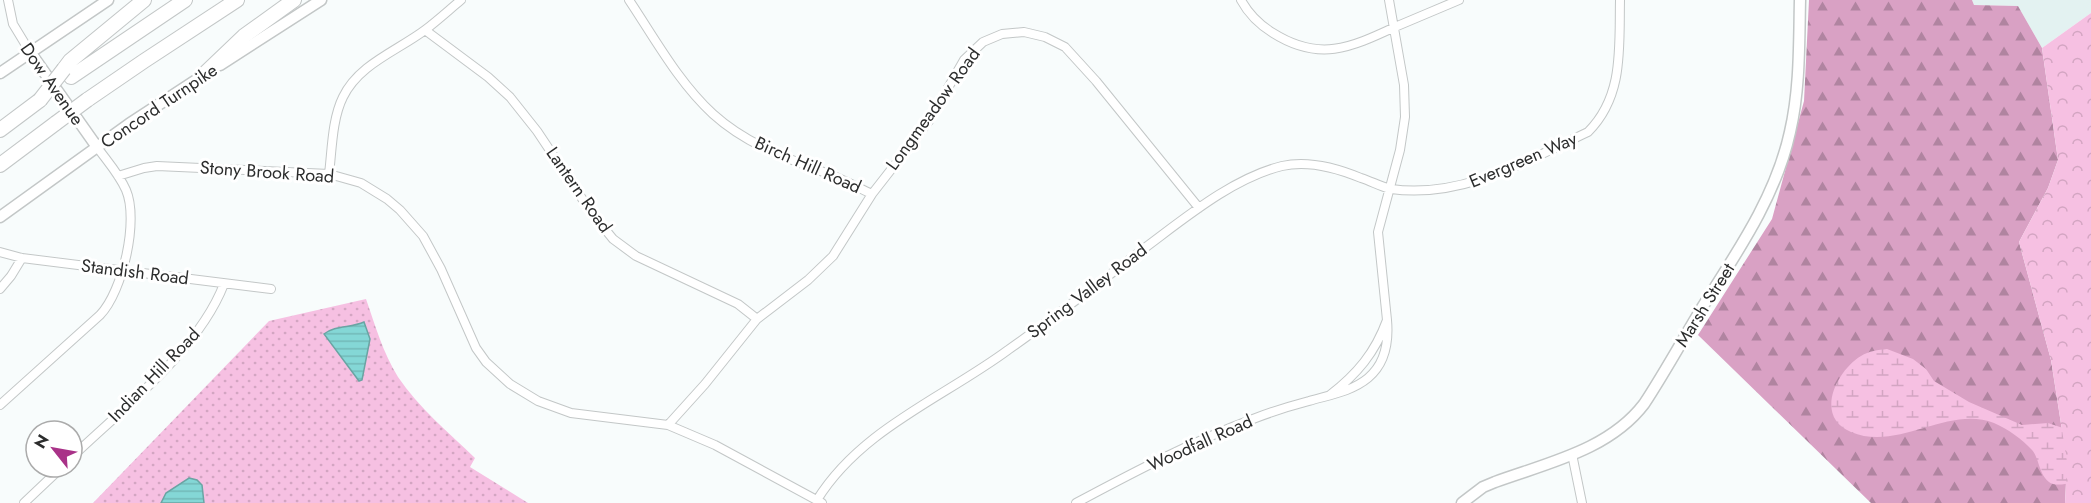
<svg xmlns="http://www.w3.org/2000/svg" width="2091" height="503" font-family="Jost,sans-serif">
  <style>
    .built { fill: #e3f2f1 }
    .grass { fill: url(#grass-dots) }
    .forest { fill: url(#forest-firs) }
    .wetland { fill: url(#wetland-marsh) }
    .park { fill: url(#park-crowns) }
    .water { fill: url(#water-rules); stroke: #6aa4a3; stroke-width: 1.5 }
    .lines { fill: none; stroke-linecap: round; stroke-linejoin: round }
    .street-casing { stroke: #c3c7c7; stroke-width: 10 }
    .secondary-casing { stroke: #c3c7c7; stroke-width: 13 }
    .highway-casing { stroke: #c3c7c7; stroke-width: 16 }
    .street { stroke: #fff; stroke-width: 8 }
    .secondary { stroke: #fff; stroke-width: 10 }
    .highway { stroke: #fff; stroke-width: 14 }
    .highway-bridge-casing { stroke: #c3c7c7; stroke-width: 16; stroke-linecap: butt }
    .highway-bridge { stroke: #fff; stroke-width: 14 }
    .labels { text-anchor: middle; stroke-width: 6; stroke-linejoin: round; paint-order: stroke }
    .street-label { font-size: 18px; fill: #2c2d2d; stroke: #fff }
  </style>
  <defs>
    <pattern id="grass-dots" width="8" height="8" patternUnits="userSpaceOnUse" patternTransform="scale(1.5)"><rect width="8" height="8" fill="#f6c0e2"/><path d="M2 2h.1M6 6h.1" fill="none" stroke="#d3a5c2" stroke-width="1.8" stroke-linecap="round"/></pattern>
    <pattern id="forest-firs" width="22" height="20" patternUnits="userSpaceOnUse" patternTransform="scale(1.5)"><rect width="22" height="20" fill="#d9a1c4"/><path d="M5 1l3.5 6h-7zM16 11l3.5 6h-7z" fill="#b084a0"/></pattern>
    <pattern id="wetland-marsh" width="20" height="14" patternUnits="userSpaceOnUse" patternTransform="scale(1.5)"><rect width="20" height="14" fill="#f6c0e2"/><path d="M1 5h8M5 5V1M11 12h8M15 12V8" fill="none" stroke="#d3a5c2"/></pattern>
    <pattern id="park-crowns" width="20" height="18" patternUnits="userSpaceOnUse" patternTransform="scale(1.5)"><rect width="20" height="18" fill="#f6c0e2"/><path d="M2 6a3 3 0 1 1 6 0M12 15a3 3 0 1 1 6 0" fill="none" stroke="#d3a5c2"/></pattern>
    <pattern id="water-rules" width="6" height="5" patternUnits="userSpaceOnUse" patternTransform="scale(1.5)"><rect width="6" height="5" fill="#84d7d6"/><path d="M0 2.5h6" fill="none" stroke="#72b9b8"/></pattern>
  </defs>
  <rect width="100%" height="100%" fill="#f8fcfc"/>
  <!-- built -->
  <path class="built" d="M1972 0H2091V13L2042 48 2018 6 1974 5Z"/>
  <!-- grass -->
  <path class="grass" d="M366 299C375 325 383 353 398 377 418 407 449 433 475 458L470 467 528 503H93L269 321Z"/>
  <!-- forest -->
  <path class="forest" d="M1809 0H1972L1974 5 2018 6 2042 48 2058 160 2048 188 2019 242 2051 360 2067 462 2065 503H1871L1698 335 1772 219 1804 101Z"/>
  <!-- wetland -->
  <path class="wetland" d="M1887 349 1913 359 1926 369 1934 381 1969 402 2022 425 2048 423 2069 430 2085 480C2075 482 2062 486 2053 484 2039 479 2040 459 2032 450 2022 439 2008 429 1994 423 1948 405 1898 452 1851 432 1814 417 1836 371 1861 356 1869 351 1878 350 1887 349Z"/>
  <!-- park -->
  <path class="park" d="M2091 13V503H2065L2067 462 2051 360 2019 242 2048 188 2058 160 2042 48Z"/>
  <!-- water -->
  <path class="water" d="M364 322 370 339 362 380 359 381 324 334C335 325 351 328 364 322Z
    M189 478 197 480 202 485 204 503H161L166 493Z"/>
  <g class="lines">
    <!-- street casing -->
    <g class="street-casing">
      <path id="street" d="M8 0 13 24 30 52
        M629 0C655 39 679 83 713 114 746 144 786 158 826 173 842 179 857 187 872 194
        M1241 0C1248 13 1260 25 1273 33 1319 62 1350 48 1395 27 1416 18 1438 9 1459 0
        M425 30 488 77 510 97 537 131 591 212 613 239 636 256 738 304 757 319
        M329 174C332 150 332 119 343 97 359 64 397 51 425 30 437 21 449 10 461 0
        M118 176 144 168 157 166 329 174 361 183 387 199 400 210 423 236 441 269 476 348 486 362 510 384 538 401 571 413 668 425 715 445 822 503
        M0 252 22 258 271 289
        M0 289 11 276 22 258
        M1387 320 1378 232 1400 150 1405 117 1404 85 1389 0
        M0 405 100 315C123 291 139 220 126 190 119 174 107 161 97 147
        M668 425 705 384 757 319 808 280 833 256 872 194 929 121 964 60 983 42 1002 34 1024 32 1045 37 1065 47 1096 81 1199 208
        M1572 454 1582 503
        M72 457C123 408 198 351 224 284
        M817 500C861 429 943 398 1008 350 1055 317 1100 282 1146 247 1185 218 1233 178 1282 166 1308 160 1337 168 1361 178 1371 181 1381 187 1391 189 1462 199 1526 161 1588 132 1624 96 1619 48 1620 0
        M24 503 62 467
        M1076 503C1134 472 1191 442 1253 419 1271 412 1290 406 1309 401 1329 395 1351 392 1368 378 1386 363 1389 342 1387 320 1375 353 1357 374 1330 395"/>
    </g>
    <!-- secondary casing -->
    <g class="secondary-casing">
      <path id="secondary" d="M30 52 97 147
        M220 65 321 0
        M0 73 108 0
        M0 217 129 124 204 75
        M1462 503 1483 487 1495 482C1547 463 1609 450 1644 404 1665 372 1683 339 1703 306 1738 251 1776 196 1790 132 1800 89 1799 44 1800 0"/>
    </g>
    <!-- highway casing -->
    <g class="highway-casing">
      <path id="highway" d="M64 69 70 61 144 0
        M71 77 185 0
        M200 78 244 36 294 0
        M87 100 144 61 237 0
        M0 130 40 100
        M0 165 56 123"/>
    </g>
    <!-- street -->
    <use href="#street" class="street"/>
    <!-- secondary -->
    <use href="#secondary" class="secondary"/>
    <!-- highway -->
    <use href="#highway" class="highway"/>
    <!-- highway-bridge casing -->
    <g class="highway-bridge-casing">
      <path id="highway-bridge" d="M40 100 64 69
        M56 123 87 100"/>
    </g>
    <!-- highway-bridge -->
    <use href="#highway-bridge" class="highway-bridge"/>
  </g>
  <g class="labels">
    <!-- street labels -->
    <g class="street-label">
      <text transform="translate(52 84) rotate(55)" y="6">Dow Avenue</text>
      <text transform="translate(159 106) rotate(-34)" y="6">Concord Turnpike</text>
      <text transform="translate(933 109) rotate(-54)" y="6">Longmeadow Road</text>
      <text transform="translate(1523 160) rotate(-23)" y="6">Evergreen Way</text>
      <text transform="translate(808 165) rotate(24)" y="6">Birch Hill Road</text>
      <text transform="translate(267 172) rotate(4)" y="6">Stony Brook Road</text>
      <text transform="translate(579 190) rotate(55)" y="6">Lantern Road</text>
      <text transform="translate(135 272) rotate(7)" y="6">Standish Road</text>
      <text transform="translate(1087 291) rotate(-37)" y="6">Spring Valley Road</text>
      <text transform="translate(1705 305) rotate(-58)" y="6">Marsh Street</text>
      <text transform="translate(154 375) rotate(-46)" y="6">Indian Hill Road</text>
      <text transform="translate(1200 443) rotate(-24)" y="6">Woodfall Road</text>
    </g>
  </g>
  <!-- north arrow -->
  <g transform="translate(54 449) rotate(301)"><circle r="28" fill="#ffffff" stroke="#ababab" stroke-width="1.5"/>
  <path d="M0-4.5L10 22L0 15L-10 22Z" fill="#a93288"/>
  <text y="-9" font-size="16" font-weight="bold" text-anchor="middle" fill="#2c2d2d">N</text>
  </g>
</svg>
